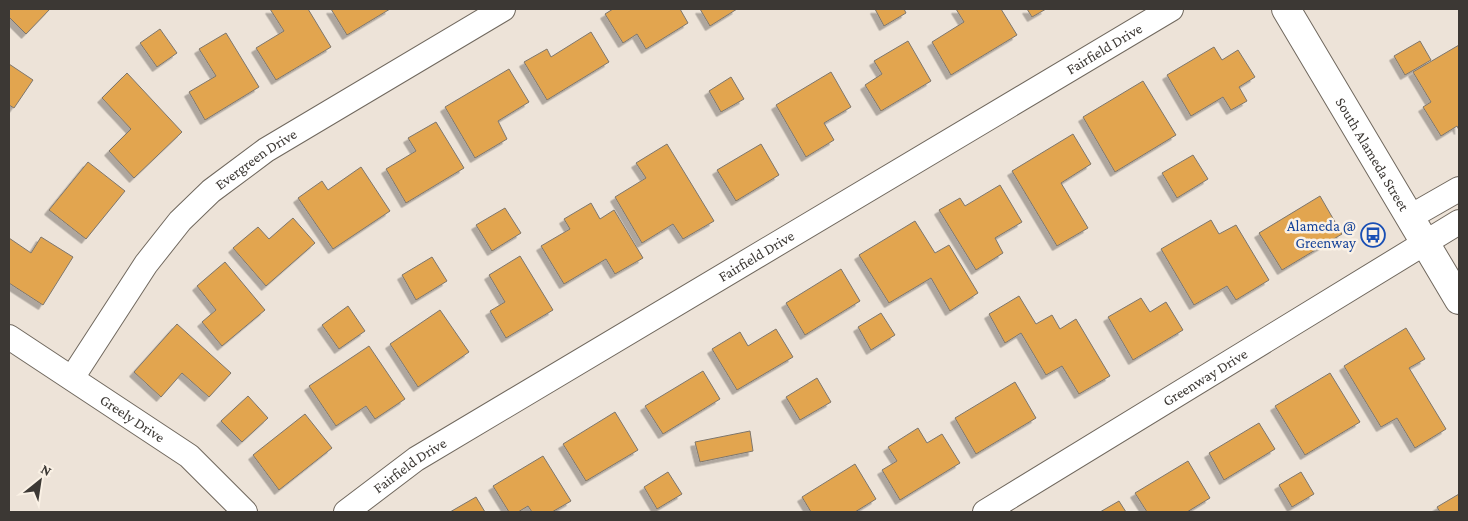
<svg xmlns="http://www.w3.org/2000/svg" width="1468" height="521" font-family="'Crimson Pro',serif">
  <style>
    .building { fill: #e2a550; stroke: #7e766c; filter: url(#shadow) }
    .lines { fill: none; stroke-linecap: round; stroke-linejoin: round }
    .street-casing { stroke: #70685e; stroke-width: 26 }
    .secondary-casing { stroke: #70685e; stroke-width: 30 }
    .street { stroke: #fff; stroke-width: 24 }
    .secondary { stroke: #fff; stroke-width: 28 }
    .labels { text-anchor: middle; stroke-width: 5; stroke-linejoin: round; paint-order: stroke }
    .street-label { font-size: 15px; fill: #3c3834; stroke: #faf1e5 }
    .transit-label { font-size: 15px; fill: #164399; stroke: #faf1e5; text-anchor: end }
  </style>
  <defs>
    <filter id="shadow"><feDropShadow dx="-4.5" dy="4.5" stdDeviation="0" flood-color="#0004"/></filter>
  </defs>
  <rect width="100%" height="100%" fill="#ede3d8"/>
  <!-- building -->
  <path class="building" d="M9 9H50L26 34 9 17Z
    M270 9H308L331 47 276 80 256 48 284 31Z
    M331 9H390L347 35Z
    M613 9H680L688 23 646 49 637 34 623 43 605 14Z
    M700 9H737L710 26Z
    M875 9H904L906 13 884 26Z
    M956 9H1001L1017 35 951 75 932 42 964 22Z
    M1027 9H1046L1032 17Z
    M160 29 177 53 157 67 140 43Z
    M591 32 609 62 547 100 524 62 547 49 551 57Z
    M226 33 259 87 205 120 189 92 216 76 199 49Z
    M908 41 931 81 881 111 865 85 882 74 874 61Z
    M1420 41 1431 60 1405 75 1394 56Z
    M1459 45V130L1457 126 1441 136 1423 107 1431 102 1413 72Z
    M1214 47 1222 60 1238 50 1255 77 1239 87 1247 101 1231 110 1223 97 1191 116 1167 75Z
    M9 64 33 80 14 108 9 105Z
    M509 69 529 102 498 121 507 139 475 158 445 107Z
    M831 72 851 107 824 123 834 140 806 157 776 105Z
    M127 73 182 132 134 178 109 151 131 129 102 98Z
    M731 77 744 99 721 112 709 91Z
    M1143 81 1176 135 1115 172 1083 117Z
    M436 122 464 168 406 203 386 169 416 151 408 138Z
    M1073 134 1091 164 1061 183 1088 228 1057 246 1012 171Z
    M667 144 714 221 683 239 673 224 642 243 615 197 646 178 636 163Z
    M761 144 779 175 736 201 717 170Z
    M1193 155 1208 179 1177 198 1162 173Z
    M88 162 125 191 86 239 49 210Z
    M361 167 390 211 333 249 298 198 322 181 328 190Z
    M1000 185 1022 222 995 238 1003 253 976 270 939 210 960 198 965 206Z
    M1320 196 1342 234 1282 270 1259 233Z
    M591 203 600 219 614 210 643 258 615 274 606 259 564 284 541 246 570 229 564 219Z
    M505 208 521 233 492 251 476 225Z
    M293 218 315 243 266 286 233 248 258 227 269 239Z
    M1211 220 1219 234 1236 225 1269 280 1236 300 1227 286 1194 305 1161 249Z
    M915 221 935 253 949 245 978 293 950 311 931 278 889 303 859 255Z
    M41 237 73 257 43 305 9 283V238L31 253Z
    M520 256 553 310 506 338 490 311 505 302 489 275Z
    M432 257 447 281 416 300 402 275Z
    M225 262 265 310 222 346 202 322 216 310 197 286Z
    M841 269 860 301 805 335 786 303Z
    M1019 296 1036 324 1052 315 1060 329 1076 319 1110 376 1079 394 1062 366 1046 375 1021 333 1005 343 989 314Z
    M1141 298 1150 312 1166 302 1183 330 1133 360 1108 317Z
    M348 306 365 331 339 349 322 325Z
    M440 310 469 352 418 387 390 344Z
    M881 313 895 335 871 350 858 327Z
    M177 324 231 373 209 397 182 373 161 397 134 372Z
    M1406 328 1425 359 1409 368 1446 429 1415 448 1397 418 1381 427 1344 366Z
    M776 329 793 357 737 390 712 349 740 332 748 346Z
    M369 346 405 399 375 419 366 406 336 426 309 386Z
    M703 371 720 399 663 434 645 406Z
    M1330 373 1360 422 1305 455 1275 406Z
    M817 378 831 402 800 420 786 397Z
    M1015 382 1036 418 976 454 955 418Z
    M248 396 268 418 242 442 221 421Z
    M615 412 638 450 586 481 563 444Z
    M305 414 332 448 279 490 253 455Z
    M1259 423 1275 449 1224 480 1209 453Z
    M918 428 927 443 942 434 960 463 900 500 882 470 897 461 888 447Z
    M750 431 753 451 700 462 695 442Z
    M543 456 571 501 552 512H532L528 506 518 512H509L493 486Z
    M1188 461 1210 498 1187 512H1147L1135 493Z
    M855 464 876 499 855 512H811L802 497Z
    M668 472 682 494 657 509 644 487Z
    M1301 472 1314 494 1292 507 1279 485Z
    M1459 494V512H1440L1437 507Z
    M476 497 485 512H450Z
    M1119 501 1126 512H1100Z"/>
  <g class="lines">
    <!-- street casing -->
    <g class="street-casing">
      <g id="street">
        <path d="M1410 217 1459 189"/>
        <path id="s1" d="M9 337 189 456 245 512"/>
        <path id="s2" d="M72 378 146 264 180 221 211 191 266 150 503 9"/>
        <path id="s3" d="M346 512 416 459 1171 9"/>
        <path id="s4" d="M985 512 1459 222"/>
      </g>
    </g>
    <!-- secondary casing -->
    <g class="secondary-casing">
      <g id="secondary">
        <path id="s5" d="M1286 9 1459 300"/>
      </g>
    </g>
    <!-- street -->
    <use href="#street" class="street"/>
    <!-- secondary -->
    <use href="#secondary" class="secondary"/>
  </g>
  <!-- icons -->
  <defs>
    <g id="bus-ring" transform="scale(1.25)"><circle r="9.5" fill="#faf1e5" stroke="#1a4fb4" stroke-width="1.5"/><path d="M-5-6H5V4H4V6H2V4H-2V6H-4V4H-5ZM-3.5-4V0h7V-4ZM-3.5 1.2v1.5H-2V1.2ZM2 1.2v1.5H3.5V1.2Z" fill="#1a4fb4"/></g>
  </defs>
  <g fill-rule="evenodd">
    <use href="#bus-ring" x="1373" y="235"/>
  </g>
  <g class="labels">
    <!-- street labels -->
    <g class="street-label">
      <text dy="5" stroke="none"><textPath href="#s3" startOffset="889">Fairfield Drive</textPath></text>
      <text dy="5" stroke="none"><textPath href="#s5" startOffset="169">South Alameda Street</textPath></text>
      <text dy="5" stroke="none"><textPath href="#s2" startOffset="289">Evergreen Drive</textPath></text>
      <text dy="5" stroke="none"><textPath href="#s3" startOffset="484">Fairfield Drive</textPath></text>
      <text dy="5" stroke="none"><textPath href="#s4" startOffset="258">Greenway Drive</textPath></text>
      <text dy="5" stroke="none"><textPath href="#s1" startOffset="148">Greely Drive</textPath></text>
      <text dy="5" stroke="none"><textPath href="#s3" startOffset="79">Fairfield Drive</textPath></text>
    </g>
    <!-- transit labels -->
    <g class="transit-label">
      <text x="1356" y="231">Alameda @<tspan x="1356" dy="17">Greenway</tspan></text>
    </g>
  </g>
  <!-- border -->
  <rect width="1468" height="521" fill="none" stroke="#3c3834" stroke-width="20"/>
  <!-- north arrow -->
  <g transform="translate(40 481) rotate(30)" stroke="#faf1e5" stroke-width="4" paint-order="stroke">
  <path d="M0-4L9 19L0 12L-9 19Z" fill="#3c3834"/>
  <text y="-8" font-size="14" font-weight="bold" text-anchor="middle" fill="#3c3834">N</text>
  </g>
</svg>
